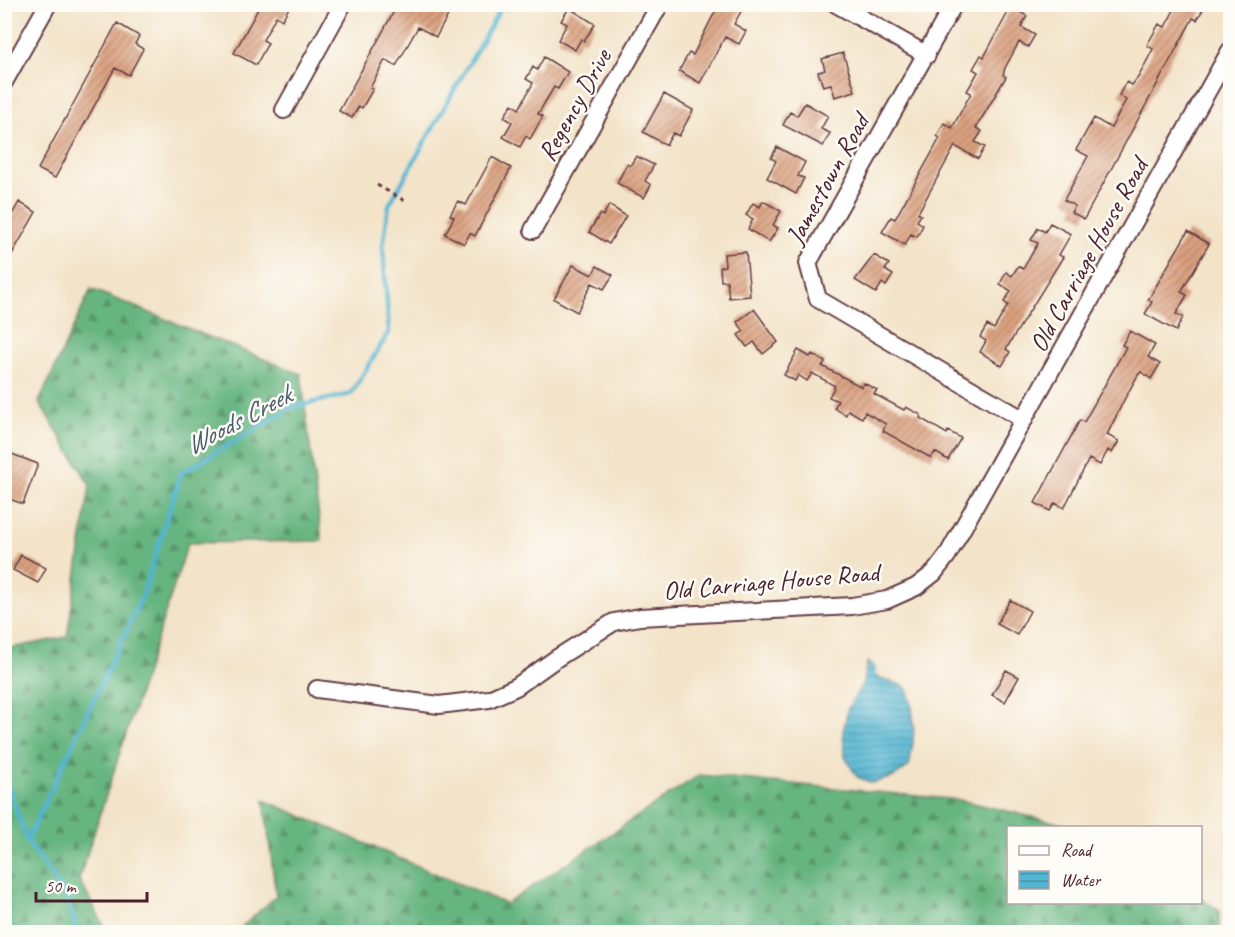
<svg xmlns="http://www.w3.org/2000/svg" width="1235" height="937" font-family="Caveat,sans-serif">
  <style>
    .forest { fill: url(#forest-firs); stroke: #586a56; stroke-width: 1.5 }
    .water { fill: url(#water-rules); stroke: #4e6a7e; stroke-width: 1.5 }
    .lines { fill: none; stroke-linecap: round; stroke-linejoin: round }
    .stream { stroke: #52b5d1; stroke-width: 4.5 }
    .building { fill: url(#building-hatch) }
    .minor-casing { stroke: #633c43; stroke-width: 20 }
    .path { stroke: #633c43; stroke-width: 3; stroke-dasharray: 4.5 4.5; stroke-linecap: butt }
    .minor { stroke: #fff; stroke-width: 16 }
    .labels { text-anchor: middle; stroke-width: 5; stroke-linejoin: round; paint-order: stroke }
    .street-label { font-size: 26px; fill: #4a1f2b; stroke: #fdfcf7 }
    .water-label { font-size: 27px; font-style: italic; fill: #4d5b6d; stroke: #fdfcf7 }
  </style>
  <defs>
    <pattern id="forest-firs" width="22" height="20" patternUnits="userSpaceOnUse" patternTransform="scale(1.5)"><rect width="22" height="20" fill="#66b580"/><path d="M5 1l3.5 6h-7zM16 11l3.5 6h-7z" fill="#569369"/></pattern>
    <pattern id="water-rules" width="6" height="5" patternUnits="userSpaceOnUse" patternTransform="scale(1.5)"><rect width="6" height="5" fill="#52b5d1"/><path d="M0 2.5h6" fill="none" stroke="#4693aa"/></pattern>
    <pattern id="building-hatch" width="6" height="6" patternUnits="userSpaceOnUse" patternTransform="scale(1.5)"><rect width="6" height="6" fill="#daa07f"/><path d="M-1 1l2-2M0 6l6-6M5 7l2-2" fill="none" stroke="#b38268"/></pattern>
  </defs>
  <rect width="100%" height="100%" fill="#fdfcf7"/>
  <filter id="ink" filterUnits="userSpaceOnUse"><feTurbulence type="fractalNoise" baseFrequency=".0167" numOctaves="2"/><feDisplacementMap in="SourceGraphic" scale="12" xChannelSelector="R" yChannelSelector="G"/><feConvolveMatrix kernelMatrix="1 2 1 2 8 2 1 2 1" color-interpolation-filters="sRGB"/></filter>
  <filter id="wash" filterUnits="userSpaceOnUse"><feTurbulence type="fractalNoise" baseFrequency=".008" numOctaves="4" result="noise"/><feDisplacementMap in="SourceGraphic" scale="24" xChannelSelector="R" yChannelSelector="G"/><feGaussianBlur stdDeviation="1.35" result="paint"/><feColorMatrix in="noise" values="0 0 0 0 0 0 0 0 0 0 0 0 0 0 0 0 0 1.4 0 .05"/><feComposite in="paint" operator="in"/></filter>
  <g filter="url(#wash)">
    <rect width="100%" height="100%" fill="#f3e3c8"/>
    <!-- forest -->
    <path class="forest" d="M91 289 301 374 322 541 188 543 79 879 107 932H5V649L67 637 90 485 39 402Z
      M699 775 960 800 1075 827 1008 828V902H1200L1201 898 1219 911V932H236L276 896 264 800 506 904Z"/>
    <!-- water -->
    <path class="water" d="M867 662 874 666 875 676 906 687C916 711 915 740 909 766L894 777 872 783 857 777 845 757 843 732 848 709 864 681Z"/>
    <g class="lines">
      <!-- stream -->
      <path class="stream" d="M4 775 27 841 66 895 77 932
        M27 841 143 595 181 473 293 407 351 394 389 332 383 247 389 205 503 4"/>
    </g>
    <g id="blocks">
      <!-- building -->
      <path class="building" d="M254 4H291L282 20 276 16 263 40 268 43 256 65 234 53 259 7Z
        M398 4H445L452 8 436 37 418 27 396 66 385 60 370 88 373 89 362 108 359 106 352 118 339 111Z
        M719 4H736L743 8 734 24 746 31 739 44 725 37 700 83 679 71 689 53 693 55Z
        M1169 4H1206L1197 20 1193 18 1084 219 1071 212 1075 206 1064 200 1088 156 1076 150 1094 118 1111 128 1126 100 1119 95 1126 82 1132 85 1139 76 1153 49 1147 45 1159 24 1165 27 1175 8Z
        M1011 7 1027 16 1021 27 1035 35 1028 47 1019 42 1005 68 1003 75 1006 77 976 128 982 131 975 142 985 147 978 159 955 146 918 213 921 215 917 221 923 225 917 237 911 234 905 245 882 232 891 217 895 219 940 138 937 136 944 123 952 128 971 93 967 91 978 72 973 69 981 55 984 57Z
        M569 8 595 24 584 41 581 39 575 50 558 40 567 24 561 21Z
        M117 23 139 36 135 44 143 49 129 75 115 68 55 178 38 169Z
        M843 53 855 91 835 97 831 84 823 86 818 72 825 70 822 59Z
        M544 57 568 72 558 89 554 87 538 114 543 116 530 139 526 136 520 147 503 137 512 122 504 117 512 104 519 109 533 83 526 79 533 67 537 70Z
        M664 94 693 110 679 136 673 133 666 145 643 132Z
        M805 103 828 116 821 129 830 133 823 146 783 125 790 112 797 116Z
        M777 147 805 162 798 176 804 178 796 194 767 178 776 161 771 158Z
        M636 156 654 165 645 181 651 185 644 198 617 183 627 164 630 166Z
        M492 157 511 168 475 236 470 233 464 244 445 234 454 217 450 215 458 201 466 205Z
        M763 201 781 211 773 225 778 228 769 242 748 229 753 219 746 215 753 203 760 207Z
        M19 202 36 212 4 268V229Z
        M609 205 626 216 609 244 589 232 600 214 603 216Z
        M1050 223 1071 234 1059 255 1063 257 1006 349 1010 352 1002 366 980 352 986 341 980 337 987 325 994 329 1008 305 1004 302 1011 291 1000 284 1006 272 1012 276 1018 266 1023 269 1038 243 1031 240 1038 228 1045 232Z
        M1188 231 1209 244 1181 292 1187 295 1176 314 1183 317 1176 331 1145 314 1152 302 1148 300Z
        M746 252 750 296 729 298 727 281H721L720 267 725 266 724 254Z
        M874 255 889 264 885 270 893 275 886 286 882 283 876 293 855 280Z
        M573 265 592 275 597 266 613 275 604 289 592 283 577 312 554 299Z
        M754 309 778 342 763 354 754 342 747 347 738 335 744 331 737 322Z
        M1130 331 1155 345 1148 357 1160 364 1151 379 1141 372 1138 375 1124 400 1107 435 1119 441 1112 453 1108 450 1100 465 1089 459 1064 508 1055 503 1050 511 1035 503 1080 420 1084 422 1126 347 1122 345Z
        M798 350 810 357 812 354 825 362 822 366 862 387 864 383 877 390 874 394 904 410 906 407 921 415 920 418 947 434 948 431 961 438 948 460 935 452 931 458 883 431 886 424 865 412 862 418 848 410 846 415 834 408 838 401 829 397 835 386 812 373 807 381 798 375 795 381 784 375Z
        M4 451 38 464 23 504 4 497Z
        M21 555 46 568 38 583 13 570Z
        M1010 600 1030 611 1017 635 997 624Z
        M1006 670 1019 677 1005 702 992 695Z"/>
    </g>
  </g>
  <g filter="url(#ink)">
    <use href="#blocks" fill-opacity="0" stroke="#633c43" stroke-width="1.5"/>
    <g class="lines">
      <!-- minor casing -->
      <g class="minor-casing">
        <path id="minor" d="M836 4 927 55
          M954 4 808 263 818 299 1024 420
          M4 82 48 4
          M284 110 343 4
          M533 230 660 4
          M317 689 439 705 489 699 516 687 557 658 614 622 640 617 852 606 887 600 916 587 934 573 947 556 1230 51"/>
      </g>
      <!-- path -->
      <path class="path" d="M377 185 405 201"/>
      <!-- minor -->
      <use href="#minor" class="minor"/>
    </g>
  </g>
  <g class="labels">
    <!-- street labels -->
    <g class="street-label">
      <text transform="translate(574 105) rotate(-61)" y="9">Regency Drive</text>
      <text transform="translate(827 179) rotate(-61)" y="9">Jamestown Road</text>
      <text transform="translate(1088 255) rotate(-61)" y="9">Old Carriage House Road</text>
      <text transform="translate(771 581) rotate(-5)" y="9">Old Carriage House Road</text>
    </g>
    <!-- water labels -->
    <g class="water-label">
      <text transform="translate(238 420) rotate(-28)" y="9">Woods Creek</text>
    </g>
  </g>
  <!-- margin -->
  <rect width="1235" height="937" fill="none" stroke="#fdfcf7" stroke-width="24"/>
  <!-- legend -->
  <rect x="1007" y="826" width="195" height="78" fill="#fdfcf7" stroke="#b5a4a5" stroke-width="1.5"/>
  <rect x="1019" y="846" width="30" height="9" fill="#ffffff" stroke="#b5a4a5" stroke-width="1.5"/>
  <text x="1061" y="856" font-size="18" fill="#4a1f2b">Road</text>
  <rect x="1019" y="871" width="30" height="18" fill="url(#water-rules)" stroke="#b5a4a5" stroke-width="1.5"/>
  <text x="1061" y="886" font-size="18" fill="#4a1f2b">Water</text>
  <!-- scale -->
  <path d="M36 892v9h111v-9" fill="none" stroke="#4a1f2b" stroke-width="3"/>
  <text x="45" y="892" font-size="18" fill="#4a1f2b" stroke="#fdfcf7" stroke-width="4.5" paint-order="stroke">50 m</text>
</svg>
